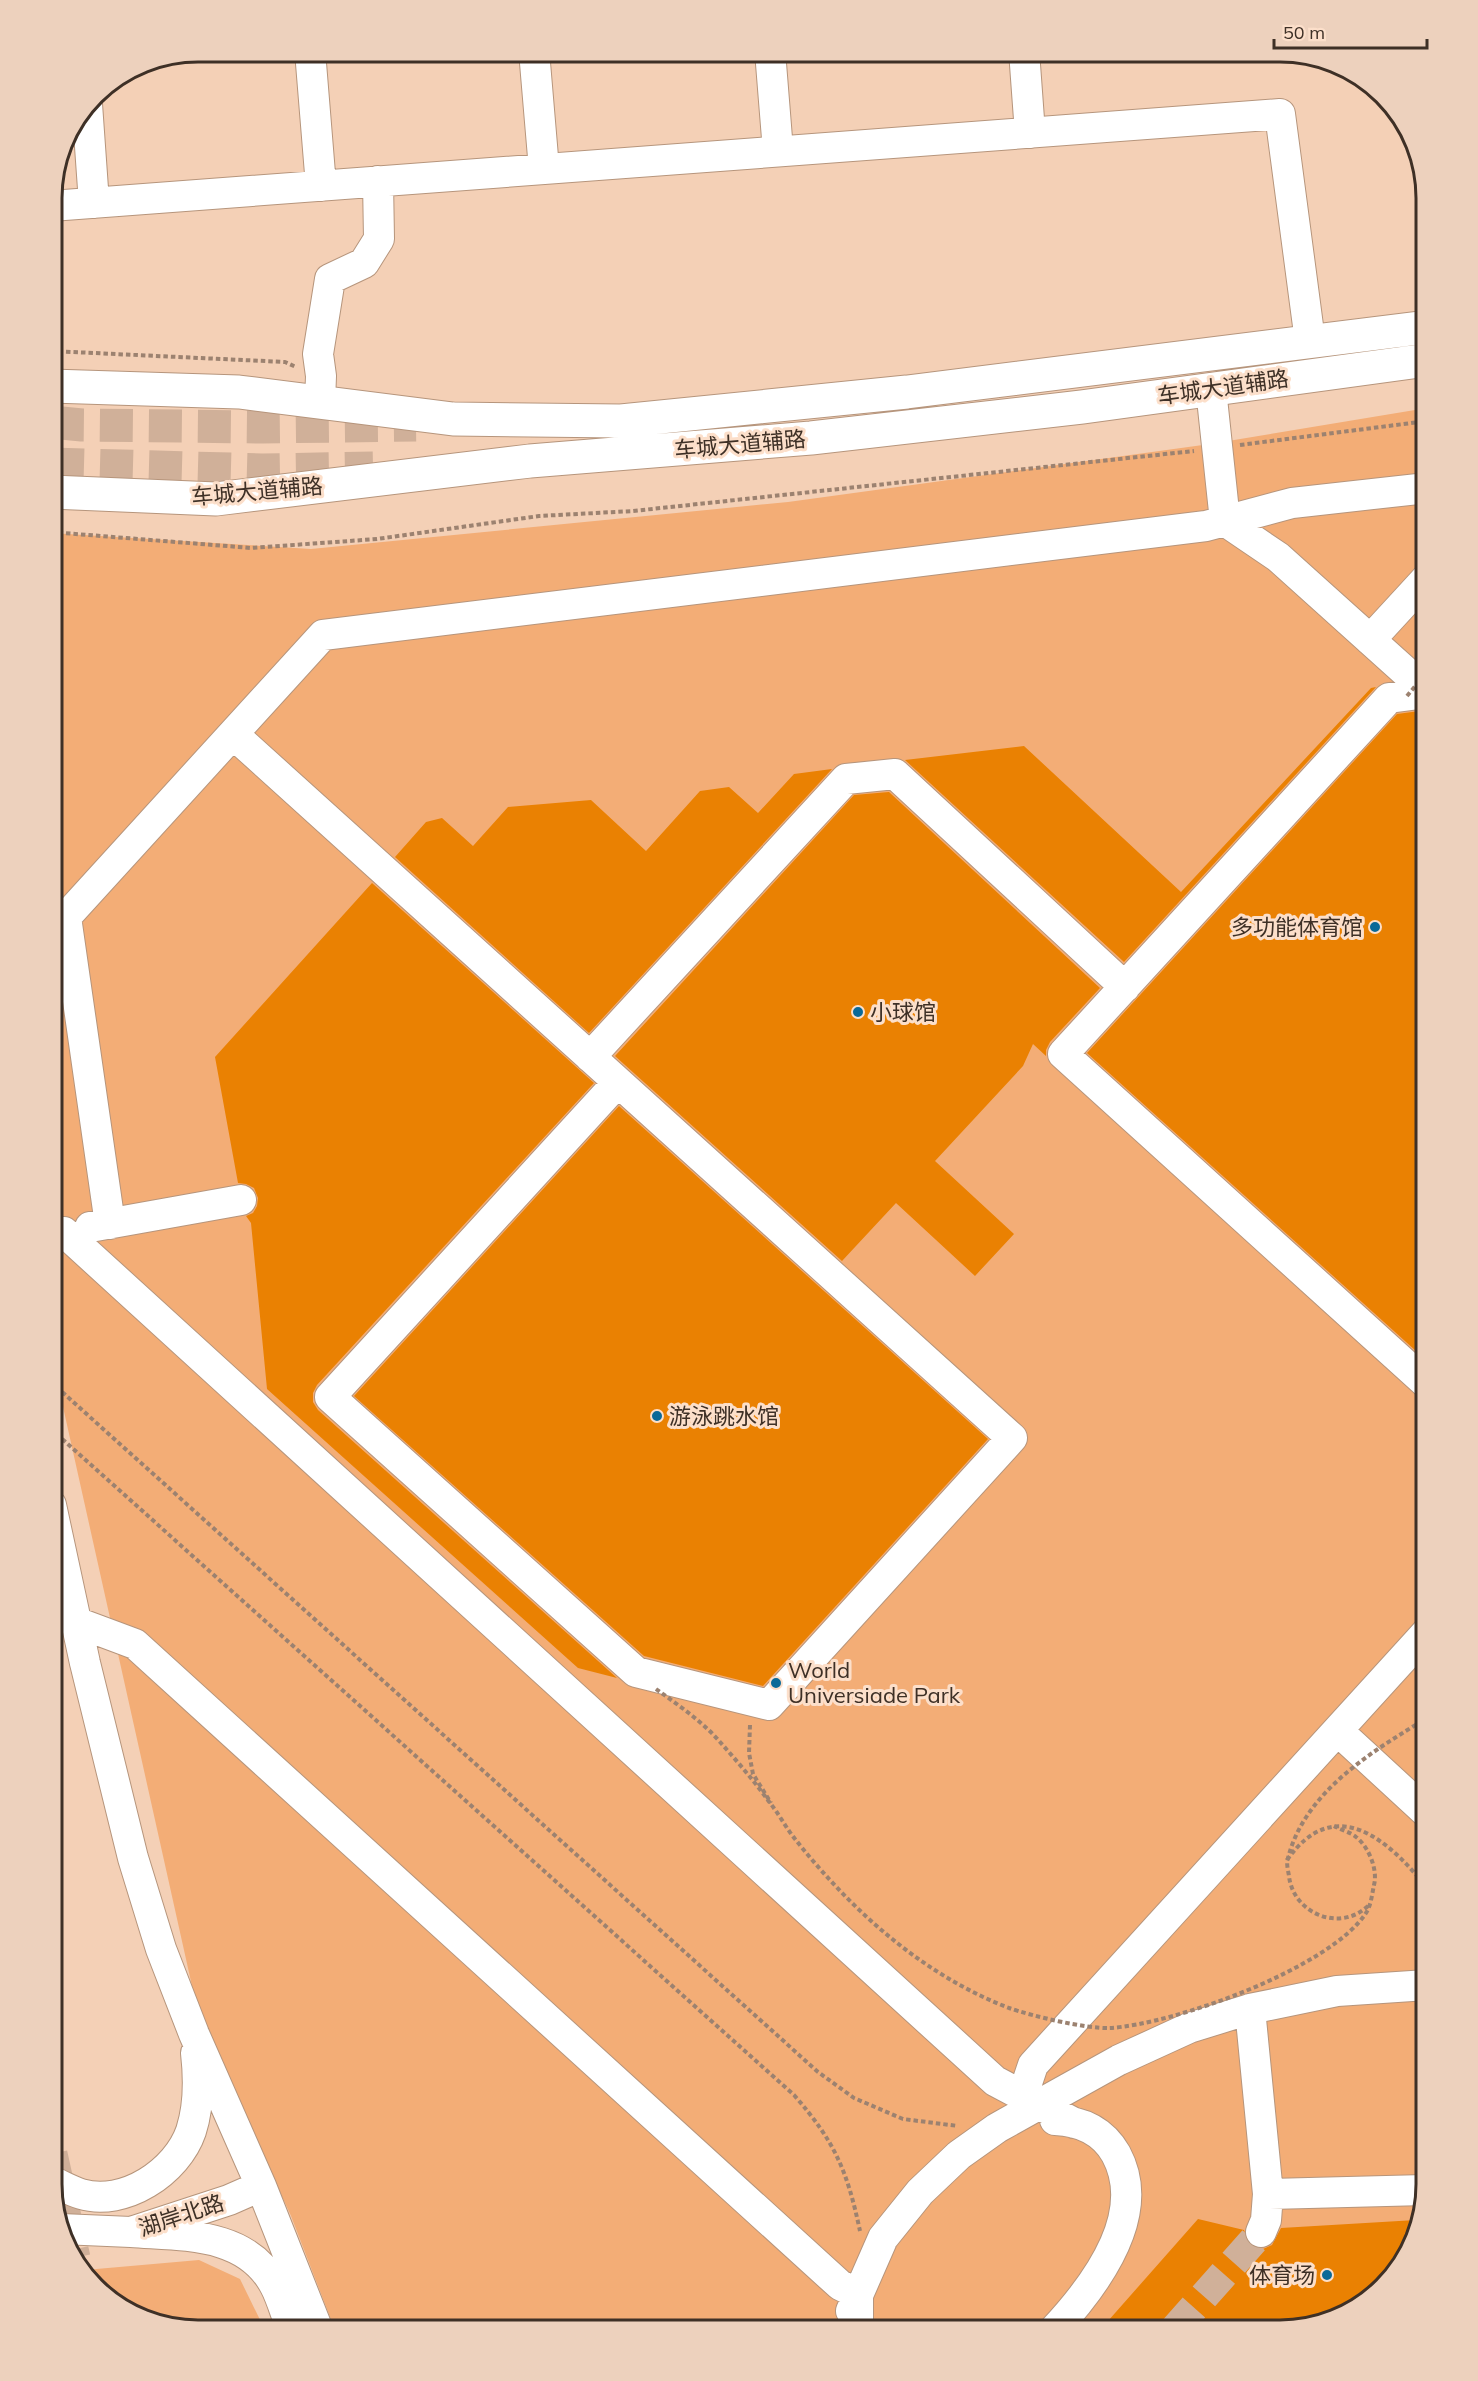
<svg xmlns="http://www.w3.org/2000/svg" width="1478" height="2381" font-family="Mulish,'Noto Sans SC',sans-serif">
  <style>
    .green { fill: #f3ad76 }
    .building { fill: #ea8102 }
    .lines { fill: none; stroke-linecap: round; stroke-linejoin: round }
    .minor-tunnel { stroke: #d0b099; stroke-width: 30; stroke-dasharray: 30 15; stroke-linecap: butt }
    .major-tunnel { stroke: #d0b099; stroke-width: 33; stroke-dasharray: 33 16; stroke-linecap: butt }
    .highway-tunnel { stroke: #d0b099; stroke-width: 33; stroke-dasharray: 33 16; stroke-linecap: butt }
    .minor-casing { stroke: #b6957c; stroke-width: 32 }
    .major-casing { stroke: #b6957c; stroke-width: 35 }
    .path { stroke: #9c8270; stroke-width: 4; stroke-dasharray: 4.5 3; stroke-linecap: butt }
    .minor { stroke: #fff; stroke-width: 30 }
    .major { stroke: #fff; stroke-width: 33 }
    .path-bridge { stroke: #9c8270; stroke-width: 4; stroke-dasharray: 4.5 3; stroke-linecap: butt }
    .poi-dot { fill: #0a6998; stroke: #fcdfca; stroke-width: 2 }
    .labels { text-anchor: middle; stroke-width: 6; stroke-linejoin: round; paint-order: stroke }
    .street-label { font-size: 22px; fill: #3e3026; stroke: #fcdfca }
    .poi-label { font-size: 22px; fill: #3e3026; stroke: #fcdfca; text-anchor: start }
    .rim { fill: none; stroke: #3e3026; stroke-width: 3 }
  </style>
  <rect width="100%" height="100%" fill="#f4d0b6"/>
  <!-- green -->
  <path class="green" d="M1427 408V2184L1403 2265 1281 2330H335L291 2216 198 2013 51 1353V533L311 549 788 502 1210 444Z
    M199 2260 240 2279 265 2330H188L116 2306 85 2270Z"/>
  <!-- building -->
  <path class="building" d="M1376 687 1124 962 905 760 1024 746 1181 892 1371 688Z
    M1427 710V1361L1087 1053 1397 714Z
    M832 769 589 1033 395 857 426 822 442 818 473 846 508 807 591 800 646 851 700 791 729 787 758 813 794 774Z
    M889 792 1100 988 1050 1042 1046 1050V1056L1033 1044 1023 1066 935 1161 1014 1234 975 1276 896 1203 842 1261 615 1056 854 795Z
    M372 883 594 1083 317 1385 313 1393V1402L318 1410 617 1678 578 1668 267 1389 251 1223 246 1216 253 1213 257 1206 258 1198 254 1188 246 1184 238 1183 215 1057Z
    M619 1106 988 1439 763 1686 644 1656 354 1396Z
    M1198 2219 1244 2230 1248 2243 1255 2248 1263 2249 1272 2245 1281 2228 1416 2220 1403 2265 1346 2315 1281 2330H1117L1108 2321Z"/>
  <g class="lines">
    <!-- minor-tunnel -->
    <path class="minor-tunnel" d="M1174 2330 1261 2232"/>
    <!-- major-tunnel -->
    <path class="major-tunnel" d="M51 2154 74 2258"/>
    <!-- highway-tunnel -->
    <path class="highway-tunnel" d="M51 422 82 425 262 427 416 425
      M51 464 262 470 373 468"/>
    <!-- minor casing -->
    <g class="minor-casing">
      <path id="minor" d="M310 51 321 186
        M534 51 544 169
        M770 51 778 151
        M1024 51 1030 133
        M87 104 94 203
        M51 206 1280 114 1310 341
        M1211 389 1225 521 1278 557 1417 682
        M320 402 321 376 318 354 330 279 364 263 379 239 378 181
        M1370 640 1427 578
        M233 734 1012 1438 769 1705 636 1672 330 1397 618 1082
        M590 1057 846 779 895 774 1125 987
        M110 1224 66 917 323 635 1206 526 1292 503 1427 488
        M90 1227 241 1200
        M64 1232 995 2081 1074 2123
        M1427 1384 1063 1054 1389 698 1427 693
        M51 1505 85 1663 133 1858 161 1949 194 2034 261 2186 318 2330
        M76 1622 135 1644 840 2285 858 2294V2330
        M1338 1731 1427 1813
        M1250 2009 1268 2194 1266 2220 1261 2232
        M1023 2095 1033 2065 1427 1632
        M51 2181C61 2185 71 2191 81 2194 124 2207 177 2172 191 2131 199 2106 199 2079 196 2053
        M1268 2194 1425 2190
        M61 2229 131 2232 229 2200 261 2186
        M131 2232C184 2236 247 2232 275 2286 282 2299 286 2316 292 2330
        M851 2311 883 2238 920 2192 959 2155 997 2128 1119 2060 1189 2028 1250 2009 1337 1991 1427 1985
        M1054 2330C1094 2287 1149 2215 1116 2154 1103 2131 1081 2121 1055 2120"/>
    </g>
    <!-- major casing -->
    <g class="major-casing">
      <path id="major" d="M51 386 239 392 453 419 621 421 907 392 1427 327
        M51 492 216 499 530 461 811 438 1082 407 1427 360"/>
    </g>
    <!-- path -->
    <path class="path" d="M51 351 285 362 296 367
      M1240 445 1427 421
      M51 532 251 548 377 539 539 516 633 511 1194 451
      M51 1382 818 2072 854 2098 903 2119 958 2126
      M51 1429 794 2095C835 2142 847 2170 860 2231
      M750 1725 749 1753 753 1774 771 1803
      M1287 1860C1335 1792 1389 1840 1427 1888"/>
    <!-- minor -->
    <use href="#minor" class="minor"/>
    <!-- major -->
    <use href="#major" class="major"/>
    <!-- path-bridge -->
    <path class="path-bridge" d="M1407 696 1427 672
      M656 1689C678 1705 702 1721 720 1742 737 1761 755 1782 770 1803 779 1814 786 1828 795 1839 852 1911 923 1975 1009 2008 1032 2016 1086 2029 1110 2028 1175 2024 1330 1968 1366 1913 1371 1906 1372 1894 1374 1885 1378 1870 1369 1847 1356 1837 1350 1832 1341 1830 1334 1826
      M1368 1906C1339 1933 1293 1913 1289 1876 1288 1870 1286 1863 1288 1858 1305 1791 1373 1751 1427 1718"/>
  </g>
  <!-- markers -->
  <g class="poi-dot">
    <circle cx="1375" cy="927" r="6"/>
    <circle cx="858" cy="1012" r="6"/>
    <circle cx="657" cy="1416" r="6"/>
    <circle cx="776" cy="1683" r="6"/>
    <circle cx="1327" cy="2275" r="6"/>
  </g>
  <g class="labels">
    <!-- street labels -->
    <g class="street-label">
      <text transform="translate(1223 387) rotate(-8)" y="8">车城大道辅路</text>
      <text transform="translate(740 444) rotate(-5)" y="8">车城大道辅路</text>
      <text transform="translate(257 491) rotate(-5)" y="8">车城大道辅路</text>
      <text transform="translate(181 2215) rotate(-18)" y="8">湖岸北路</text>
    </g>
    <!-- poi labels -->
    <g class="poi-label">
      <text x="1363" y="935" text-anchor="end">多功能体育馆</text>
      <text x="870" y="1020">小球馆</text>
      <text x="669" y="1424">游泳跳水馆</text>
      <text x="788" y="1678">World<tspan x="788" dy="25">Universiade Park</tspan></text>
      <text x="1315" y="2283" text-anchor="end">体育场</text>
    </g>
  </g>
  <!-- crop -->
  <path d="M0 0H1478V2381H0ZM198 62H1280A136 136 0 0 1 1416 198V2184A136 136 0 0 1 1280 2320H198A136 136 0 0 1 62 2184V198A136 136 0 0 1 198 62Z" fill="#edd1bd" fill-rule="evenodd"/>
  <path class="rim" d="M198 62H1280A136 136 0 0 1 1416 198V2184A136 136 0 0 1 1280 2320H198A136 136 0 0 1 62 2184V198A136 136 0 0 1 198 62Z"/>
  <!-- scale -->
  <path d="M1274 39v9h153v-9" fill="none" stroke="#3e3026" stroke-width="3"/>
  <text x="1283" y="39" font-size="18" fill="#3e3026" stroke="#fcdfca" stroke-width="4.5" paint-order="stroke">50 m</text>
</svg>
